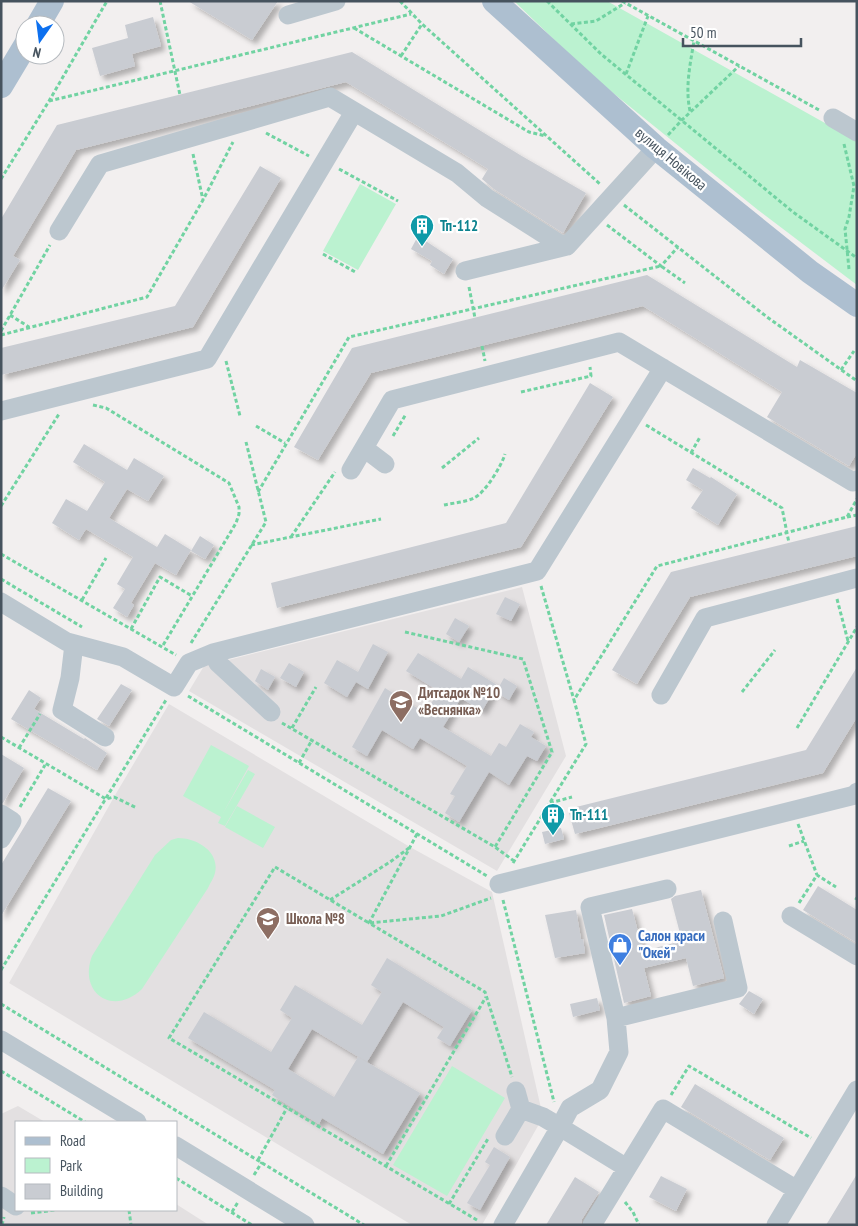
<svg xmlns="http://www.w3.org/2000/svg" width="858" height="1226" font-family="'PT Sans Narrow',sans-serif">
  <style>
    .education { fill: #e3e0e1 }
    .green { fill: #bbf2d0 }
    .building { fill: #c9ccd2; filter: url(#shadow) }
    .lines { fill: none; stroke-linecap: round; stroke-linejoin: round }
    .path { stroke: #71d3a2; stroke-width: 3; stroke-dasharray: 4 2.5; stroke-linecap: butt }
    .minor { stroke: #bcc7cf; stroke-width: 19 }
    .major { stroke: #adbfd0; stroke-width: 24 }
    .labels { text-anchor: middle; stroke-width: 4.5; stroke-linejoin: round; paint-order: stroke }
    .street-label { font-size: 15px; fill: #46535e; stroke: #fff }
    .culture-label { font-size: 15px; font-weight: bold; fill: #0d838f; stroke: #fff; text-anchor: start }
    .education-label { font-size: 15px; font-weight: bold; fill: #785e54; stroke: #fff; text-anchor: start }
    .shop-label { font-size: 15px; font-weight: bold; fill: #366cbe; stroke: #fff; text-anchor: start }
  </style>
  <defs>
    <filter id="shadow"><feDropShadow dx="4.5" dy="4.5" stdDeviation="2.5" flood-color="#0004"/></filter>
  </defs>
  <rect width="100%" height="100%" fill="#f2efef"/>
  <!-- education -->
  <path class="education" d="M522 587 566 756 497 871 189 691 204 666Z
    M169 704 410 847 492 892 543 1117 482 1225H412L9 983 114 797Z
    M18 1106 45 1122H16V1210H176V1204L209 1225H1V1114Z"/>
  <!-- green -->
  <path class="green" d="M514 1H607L857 141V285L758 210 592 76Z
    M360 184 396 204 358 270 323 251Z
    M211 745 249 766 222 815 248 770 255 774 225 826 218 823 221 817 183 796Z
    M237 806 275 827 263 848 225 827Z
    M178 838C196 838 220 851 215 873 214 878 210 883 208 888L142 989C113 1017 78 993 92 956L155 855 171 840Z
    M452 1066 505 1098 447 1196 393 1165Z"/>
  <!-- building -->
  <path class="building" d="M188 1H278L252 40Z
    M153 17 161 46 132 54 135 66 100 76 92 48 128 38 125 25Z
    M352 52 520 155 586 193 563 233 494 189 482 179 488 169 346 82 76 150 13 256 20 260 1 291V219L57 125Z
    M260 166 281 178 193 327 1 375V348L175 306Z
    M418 236 453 259 444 274 430 265 432 261 411 249Z
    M647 275 797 367 800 360 857 393V453L849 466 767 417 782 392 643 306 371 373 318 460 294 447 352 348Z
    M590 383 613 397 521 547 277 608 271 583 506 523Z
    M84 444 127 470 134 458 164 476 148 501 127 489 109 518 157 547 165 534 191 550 176 575 155 563 131 603 134 605 127 617 113 608 125 589 117 584 133 557 86 529 79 540 52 523 66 499 87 511 105 482 73 462Z
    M693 468 710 478 711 477 737 494 718 525 691 508 703 490 686 480Z
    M857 526V556L690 597 637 684 612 670 671 572Z
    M200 536 214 545 205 559 191 551Z
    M505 597 520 604 511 621 496 614Z
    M455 618 469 626 459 642 446 634Z
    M373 644 388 652 368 689 356 682 347 697 324 683 337 660 358 672Z
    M418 653 461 679 468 667 497 685 482 711 461 698 443 727 491 756 499 743 506 747 520 724 534 732 531 737 546 746 537 761 527 756 509 785 489 772 459 822 445 813 455 796 450 794 467 766 420 738 413 749 382 730 367 756 352 747 385 688 425 713 439 691 406 671Z
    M289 663 304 672 296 687 280 678Z
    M857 667V717L823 773 575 834 568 809 806 750Z
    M261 669 275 677 268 690 255 681Z
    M504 678 517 686 509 700 496 692Z
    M121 684 132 690 109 726 97 719Z
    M29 690 41 698 34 709 84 739 85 738 107 753 97 770 11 719Z
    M1 754 24 768 3 803H1Z
    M48 788 71 801 1 916V865Z
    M561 828 564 839 545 844 542 832Z
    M818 886 857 910V943L803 910Z
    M701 890 724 978 693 986 686 958 644 968 651 996 624 1003 604 915 632 909 643 951 682 941 671 899 675 896Z
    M576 910 581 939H583L585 953 555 958 545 915Z
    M387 958 472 1010 450 1046 437 1038 444 1027 403 1002 367 1062 312 1029 288 1069 334 1097 358 1057 420 1093 383 1154 322 1118 319 1124 272 1095 275 1090 188 1038 204 1012 271 1052 292 1018 280 1010 295 985 362 1025 382 992 371 985Z
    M749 991 763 999 754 1014 739 1004Z
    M597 998 600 1010 573 1017 570 1004Z
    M695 1084 784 1138 770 1160 681 1107Z
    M494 1147 510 1157 480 1210 467 1203 490 1165 485 1162Z
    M857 1174V1225H826L837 1207Z
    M661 1176 687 1189 676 1211 649 1197Z
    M575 1177 599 1192 582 1219 581 1225H546Z"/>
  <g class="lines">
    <!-- path -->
    <path class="path" d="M160 1 180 95
      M400 1 422 24 600 184
      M547 1 601 54 793 212 857 258
      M622 1 819 110
      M571 24 596 21 625 3
      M354 28 529 132 546 136
      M401 56 422 24
      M626 74 648 16
      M49 101 411 14
      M690 111C685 88 690 65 694 41
      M266 133 309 156
      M668 135 682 120 739 66
      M844 144 854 186 849 217 845 229 849 269
      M193 154 203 200
      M339 169 398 201
      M1 179 49 101 107 1
      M624 205 767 317 857 381
      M607 225 661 266 678 247
      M323 254 357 273
      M469 287 475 318
      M10 315 29 327
      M1 331 50 245
      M1 335 147 297 203 200 233 142
      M482 346 485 361
      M226 361 240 416
      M841 370 854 351
      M521 392 591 376 590 367
      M93 405 106 408 229 483 239 507V514L236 523 162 647
      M646 425 782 508 789 543
      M256 426 285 443
      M393 436 406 414
      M691 453 700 437
      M442 468 479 438
      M258 492 349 337 661 266 685 283
      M444 505C453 503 466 502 474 498 485 493 502 465 505 454
      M1 506 59 414
      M847 517 857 515
      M291 537 335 472
      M251 545 381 519
      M1 554 176 655
      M1 579 82 627
      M541 586 574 700
      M837 599 848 641
      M82 600 106 558
      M131 629 160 577 192 596
      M405 632 523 659 552 752 495 847
      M191 643 266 522 246 442
      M742 692 775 650
      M188 696 487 876
      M282 723 495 847 514 861
      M292 728 316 687
      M797 728 857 627
      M1 737 106 799 114 797 137 808
      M19 748 40 714
      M299 763 312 740
      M550 803 572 797
      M20 807 45 765
      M798 824 817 875
      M417 834 369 923 485 992 512 1077
      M789 846 804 841
      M513 863 586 744 574 700 657 566 847 517 857 499
      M855 898 857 899
      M330 900 390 862 409 848
      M503 900 554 1102
      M799 903 817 875 836 887
      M1 970 166 700
      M1 1004 364 1225
      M1 1071 85 1122
      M671 1095 689 1066 811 1138
      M258 1160 287 1108
      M386 1166 486 997
      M254 1175 262 1162
      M176 1178 252 1225
      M625 1202 633 1212 639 1225
      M449 1204 489 1137
      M129 1210 131 1225
      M232 1212 238 1202
      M31 1213 55 1210
      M477 1220 169 1038 275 867 369 923 441 916 491 898
      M2 1225 4 1217"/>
    <!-- minor -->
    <path class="minor" d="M288 15 336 1
      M833 118 857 132
      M59 231 100 164 330 97 457 173 487 198 558 243 567 246 656 148
      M465 271 567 246
      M1 411 207 359 354 112
      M364 448 385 464
      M351 470 392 400 619 342 853 482 857 480
      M1 602 67 642 123 657 174 687 189 663 213 653 537 571 663 368
      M74 644 70 678 62 710 105 737
      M213 653 218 663 271 712
      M661 695 705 618 857 578
      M1 814 12 821 1 839
      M499 884 855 795 857 792
      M791 916 857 956
      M616 1018 590 907 667 889
      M1 1040 137 1122
      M516 1091 521 1109 543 1117 560 1127 570 1108 600 1090 619 1052 616 1018 738 988 723 921
      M505 1136 521 1109
      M176 1146 305 1225
      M1 1196 16 1206
      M503 1225 560 1127 627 1168
      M592 1225 663 1109 797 1190
      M776 1225 857 1090"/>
    <!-- major -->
    <path class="major" d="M494 1 656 148 810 272 857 305
      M38 25 52 1
      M1 86 25 46"/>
  </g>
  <!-- icons -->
  <defs>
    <g id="building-pin" transform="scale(1.25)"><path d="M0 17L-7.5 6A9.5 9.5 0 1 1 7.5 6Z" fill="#0f9aa8" stroke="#fff"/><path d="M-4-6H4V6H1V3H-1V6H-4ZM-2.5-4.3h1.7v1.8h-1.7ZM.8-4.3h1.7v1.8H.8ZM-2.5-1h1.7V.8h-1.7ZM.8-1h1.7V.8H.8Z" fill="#fff"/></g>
    <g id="school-pin" transform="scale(1.25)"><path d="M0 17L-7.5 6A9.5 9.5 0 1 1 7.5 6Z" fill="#8d6e63" stroke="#fff"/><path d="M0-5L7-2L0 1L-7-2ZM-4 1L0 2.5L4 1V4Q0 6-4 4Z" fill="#fff"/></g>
    <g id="shop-pin" transform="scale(1.25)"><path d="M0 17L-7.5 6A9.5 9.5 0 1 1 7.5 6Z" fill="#3f7fe0" stroke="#fff"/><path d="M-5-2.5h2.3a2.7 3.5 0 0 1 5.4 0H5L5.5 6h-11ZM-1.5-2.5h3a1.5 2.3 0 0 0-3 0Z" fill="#fff"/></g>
  </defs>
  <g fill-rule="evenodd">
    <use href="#building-pin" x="422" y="226"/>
    <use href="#school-pin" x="401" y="702"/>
    <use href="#building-pin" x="553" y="815"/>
    <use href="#school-pin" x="268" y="919"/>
    <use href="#shop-pin" x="620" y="945"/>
  </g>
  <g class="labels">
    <!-- street labels -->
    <g class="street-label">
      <text transform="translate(671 159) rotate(40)" y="5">вулиця Новікова</text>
    </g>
    <!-- culture labels -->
    <g class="culture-label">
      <text x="440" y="231">Тп-112</text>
      <text x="570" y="820">Тп-111</text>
    </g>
    <!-- education labels -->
    <g class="education-label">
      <text x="418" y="698">Дитсадок №10<tspan x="418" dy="17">«Веснянка»</tspan></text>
      <text x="286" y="924">Школа №8</text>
    </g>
    <!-- shop labels -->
    <g class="shop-label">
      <text x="638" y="941">Салон краси<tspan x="638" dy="17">"Окей"</tspan></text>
    </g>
  </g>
  <!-- border -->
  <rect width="858" height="1226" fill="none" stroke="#46535e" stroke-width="5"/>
  <!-- legend -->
  <rect x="15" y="1121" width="162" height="90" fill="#ffffff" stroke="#b5babf"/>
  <rect x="25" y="1137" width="25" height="8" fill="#adbfd0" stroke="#b5babf"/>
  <text x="60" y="1146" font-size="15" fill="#46535e">Road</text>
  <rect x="25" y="1158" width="25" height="15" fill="#bbf2d0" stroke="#b5babf"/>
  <text x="60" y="1171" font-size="15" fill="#46535e">Park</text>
  <rect x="25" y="1184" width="25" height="15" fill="#c9ccd2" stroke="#b5babf"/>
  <text x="60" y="1196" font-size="15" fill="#46535e">Building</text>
  <!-- north arrow -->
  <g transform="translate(40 40) rotate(194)"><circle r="24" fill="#ffffff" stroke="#b5babf"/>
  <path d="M0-4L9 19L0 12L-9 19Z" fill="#0d70ef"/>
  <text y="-8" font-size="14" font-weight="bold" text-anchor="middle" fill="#46535e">N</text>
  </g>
  <!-- scale -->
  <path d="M683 38v8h118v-8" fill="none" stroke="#46535e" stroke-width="2.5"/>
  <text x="690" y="38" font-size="15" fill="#46535e" stroke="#ffffff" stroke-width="4" paint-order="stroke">50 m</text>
</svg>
